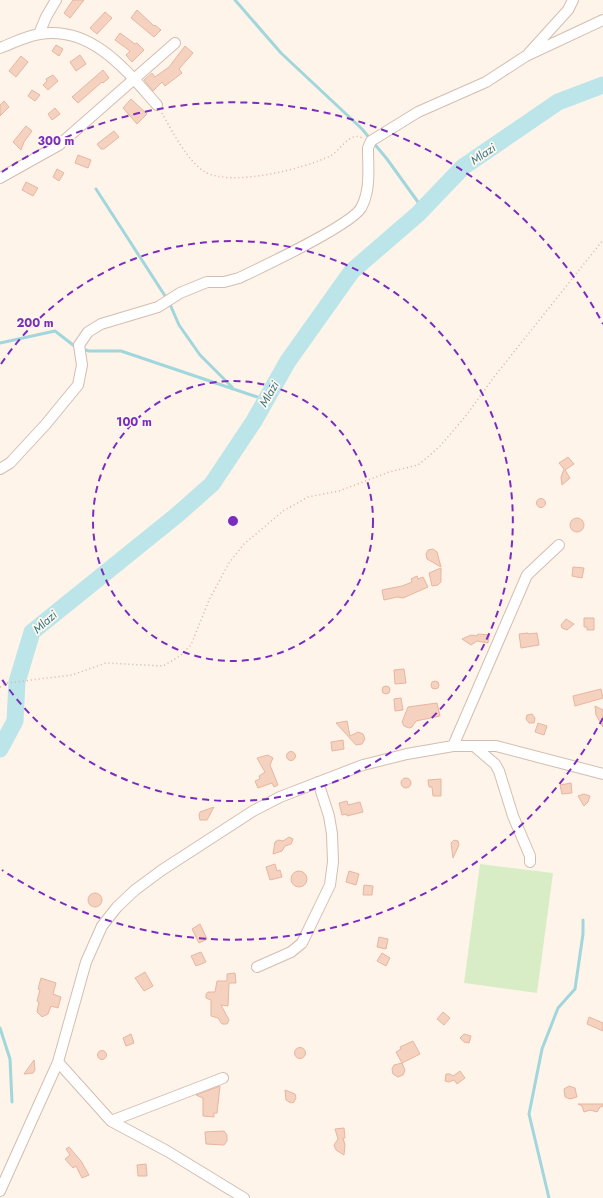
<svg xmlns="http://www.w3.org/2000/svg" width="603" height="1198" font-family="Jost,sans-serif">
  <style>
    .green { fill: #d8edc6 }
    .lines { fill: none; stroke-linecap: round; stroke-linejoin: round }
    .stream { stroke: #a1d6dc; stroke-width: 3 }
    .river { stroke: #bbe5e9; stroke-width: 17 }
    .building { fill: #f5d1bf; stroke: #e8b69e }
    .street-casing { stroke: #d4bdb0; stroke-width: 12 }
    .path { stroke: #dab4a1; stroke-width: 1.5; stroke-dasharray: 1 3; stroke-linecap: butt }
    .street { stroke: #fff; stroke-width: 10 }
    .ring { fill: none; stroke: #7b2cbf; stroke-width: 2; stroke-dasharray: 7 5 }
    .labels { text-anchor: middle; stroke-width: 3.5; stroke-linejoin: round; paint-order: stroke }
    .water-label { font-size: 12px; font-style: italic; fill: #3c7880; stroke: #fff8f0 }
    .centre { fill: #7b2cbf; stroke: #fff8f0; stroke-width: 2 }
    .ring-label { font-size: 12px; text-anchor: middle; font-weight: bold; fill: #7b2cbf; stroke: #fff8f0; stroke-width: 3.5; stroke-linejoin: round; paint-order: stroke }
  </style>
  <rect width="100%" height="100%" fill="#fef4e9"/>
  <!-- green -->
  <path class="green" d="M480 864 553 873 537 993 464 983Z"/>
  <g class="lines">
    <!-- stream -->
    <path class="stream" d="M235 0 281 53 362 129 387 159 423 209
      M96 189 169 302 179 325 200 355 232 387
      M0 343 55 331 77 348
      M82 349 89 351H121L266 400
      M0 1028 10 1059 12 1102
      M549 1198 529 1114 542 1049 558 1008 575 989 583 934V920"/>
    <!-- river -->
    <path class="river" d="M0 749 15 721 17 682 32 632 177 515 212 484 254 421 288 361 352 271 418 214 463 167 558 102 603 85"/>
  </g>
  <!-- building -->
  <path class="building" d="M73 0H84L70 18 64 13Z
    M137 10 154 26 155 25 161 30 154 37 131 18Z
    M105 12 112 18 97 34 90 28Z
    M120 33 135 44 137 43 144 50 132 62 126 55 130 51 115 40Z
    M56 45 63 49 59 56 52 51Z
    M185 46 193 53 179 69 182 73 165 86 162 82 153 91 144 80 152 73 155 77 169 67Z
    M80 55 86 64 76 71 70 62Z
    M21 56 28 62 16 77 9 71Z
    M103 70 109 78 103 83 102 82 78 103 72 97Z
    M53 75 58 81 48 90 43 85 47 81 46 79Z
    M32 90 40 95 35 101 28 96Z
    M131 99 147 114 137 124 123 108Z
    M4 101 9 107 0 116V105Z
    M55 108 60 114 52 120 48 114Z
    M26 126 32 131 24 142 21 150 13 142Z
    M114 131 119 137 104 149H101L97 144Z
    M78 155 91 160 88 168 75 163Z
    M57 169 64 173 59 181 53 177Z
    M26 182 38 188 33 196 22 190Z
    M568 457 574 464 565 470 570 478 562 485 561 477 564 469 559 463Z
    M536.5 503a4.5 4.5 0 1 1 9 0a4.5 4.5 0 1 1-9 0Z
    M570 525a7 7 0 1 1 14 0a7 7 0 1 1-14 0Z
    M433 549 437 552 441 567 427 559 426 554 428 550Z
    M573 567 584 568 582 578 572 576Z
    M441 568V582L438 585 432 586 429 573Z
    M417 576 418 579 423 577 428 587 403 598 397 597 384 600 382 590 402 586 412 582 411 579Z
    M584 618H594V630H587V627H584Z
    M566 619 574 624 567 630 562 628 561 625Z
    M528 633V634L537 633 539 645 521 648 519 634Z
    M478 634 489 635 488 643 477 641 471 645 462 639 471 635 477 636Z
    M404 669 406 683 395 684 394 670Z
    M431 685a4 4 0 1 1 8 0a4 4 0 1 1-8 0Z
    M382 690a4 4 0 1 1 8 0a4 4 0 1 1-8 0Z
    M601 689 603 698 575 706 573 696Z
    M401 698 403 710 395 711 394 699Z
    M437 703 440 716 416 721 412 727 409 728 404 726 402 722 408 707Z
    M595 706 603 710V727L596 715Z
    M532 714 535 718 534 723H529L526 719 527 715Z
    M347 721 350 736 358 732 363 734 365 739 362 744 356 745 336 723Z
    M538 723 547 726 544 735 535 732Z
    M343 740 344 749 332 751 331 742Z
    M286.5 756a4.5 4.5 0 1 1 9 0a4.5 4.5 0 1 1-9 0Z
    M268 755 273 758 270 765 278 785 274 787 272 783 258 788 255 781 260 779 259 776 265 772 257 758Z
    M401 783a5 5 0 1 1 10 0a5 5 0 1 1-10 0Z
    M441 779V796H433L432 787H429L428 780Z
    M571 783 572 793 562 794 560 785Z
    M584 794 590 796 588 802 584 806 578 796Z
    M347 801 348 805 360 802 363 812 347 816V814L342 815 339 803Z
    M214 807 207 820H200L199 815 200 812Z
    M289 837 293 839 291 844 285 846 282 851 273 854 275 842 278 840 283 841Z
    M454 840 458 841 459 845 453 858 451 843Z
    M275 864 277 871 280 870 282 877 270 880 266 867Z
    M349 871 359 874 356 885 346 882Z
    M291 879a8 8 0 1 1 16 0a8 8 0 1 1-16 0Z
    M364 885 373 886 372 895H363Z
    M88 900a7 7 0 1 1 14 0a7 7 0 1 1-14 0Z
    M200 924 207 939 199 943 192 929Z
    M379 937 388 939 386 949 377 947Z
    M201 952 206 962 196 966 191 956Z
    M382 953 390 958 386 966 377 961Z
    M145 972 153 986 144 991 135 978Z
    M235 973 236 983H229L228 1006 221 1005 229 1020 227 1024H222L218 1018 211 1016V1000L206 998V994L208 992H215L217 981H227V974Z
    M41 978 56 983 53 994 61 997 58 1008 51 1006 48 1014 42 1017 37 1012 39 1002 37 1001 40 990 38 989Z
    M443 1012 450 1018 444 1025 437 1019Z
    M589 1017 603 1023V1031L587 1024Z
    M131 1034 134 1043 126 1046 123 1038Z
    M464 1034 471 1036 469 1043 464 1042 460 1038Z
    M413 1041 420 1054 402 1063 396 1052 401 1049 400 1047Z
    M294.5 1053a5.5 5.5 0 1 1 11 0a5.5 5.5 0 1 1-11 0Z
    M97.5 1055a4.5 4.5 0 1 1 9 0a4.5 4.5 0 1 1-9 0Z
    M34 1060 35 1070 33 1073 24 1074Z
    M402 1063 405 1070 403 1075 398 1077 393 1074 392 1069 394 1065Z
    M460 1071 465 1078 457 1084 454 1080 449 1082 445 1081 446 1074H450L453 1076Z
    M220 1086 217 1113H214V1117L203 1116V1098L196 1095Z
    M569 1086 575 1088 577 1097 570 1099 565 1097 564 1089Z
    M285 1090 295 1094 296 1098 294 1102 291 1103 286 1100Z
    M578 1104H603V1106L600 1107 597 1112 590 1110 584 1112 582 1106Z
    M344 1128 345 1138H343L345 1145 344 1155 336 1150 334 1145 338 1139 335 1129Z
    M224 1131 227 1135V1141L224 1145 206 1144 205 1132Z
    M69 1147 81 1161 89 1175 82 1178 76 1166 73 1168 65 1159 70 1155 66 1149Z
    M146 1164 147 1176H138L137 1165Z"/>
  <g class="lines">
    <!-- street casing -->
    <g class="street-casing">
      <path id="street" d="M39 34 46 17 56 0
        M0 48C13 43 26 36 40 34 92 26 126 70 157 105
        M529 53 568 10 573 0
        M0 178 59 145 175 43
        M0 469 10 463 46 424 78 385 82 365 79 345 88 332 101 324 158 307 180 293 207 282H224L239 278C262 267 350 226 361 208 371 190 368 168 368 148L371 141 418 112 486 82 526 56 603 20
        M453 746 527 575 559 545
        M474 746 495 764 499 771 513 816 530 856V862
        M257 967 291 952 302 943 330 885 333 862 332 834 329 816 318 782
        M58 1062 111 1121 167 1151 244 1198
        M111 1121 223 1078
        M0 1191 58 1062 86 962 102 926 117 907 135 890 162 870 253 811 280 797 363 765 407 754 453 746H496L603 774"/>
    </g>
    <!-- path -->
    <path class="path" d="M162 113C172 131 188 162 205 172 232 187 303 169 330 156 340 151 350 131 362 138
      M0 687 7 683 72 675 106 663 163 666 180 656 191 645 209 600 229 563 244 544 283 511 308 497 339 491 389 472 418 465 429 456 440 446 465 417 494 377 603 240"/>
    <!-- street -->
    <use href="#street" class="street"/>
  </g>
  <!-- distance rings -->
  <g class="ring">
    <circle cx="233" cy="521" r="140"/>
    <path d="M1 364A280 280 0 1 1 1 678"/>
    <path d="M603 718A419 419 0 0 1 2 870M2 172A419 419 0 0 1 603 324"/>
  </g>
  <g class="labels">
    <!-- water labels -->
    <g class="water-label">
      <text transform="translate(483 154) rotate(-34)" y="4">Mlazi</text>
      <text transform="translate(269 394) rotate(-60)" y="4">Mlazi</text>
      <text transform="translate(45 622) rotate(-42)" y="4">Mlazi</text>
    </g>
  </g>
  <circle cx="233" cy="521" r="6" class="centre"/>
  <g class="ring-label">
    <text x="56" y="145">300 m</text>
    <text x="35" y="327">200 m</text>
    <text x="134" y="426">100 m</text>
  </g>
</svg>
